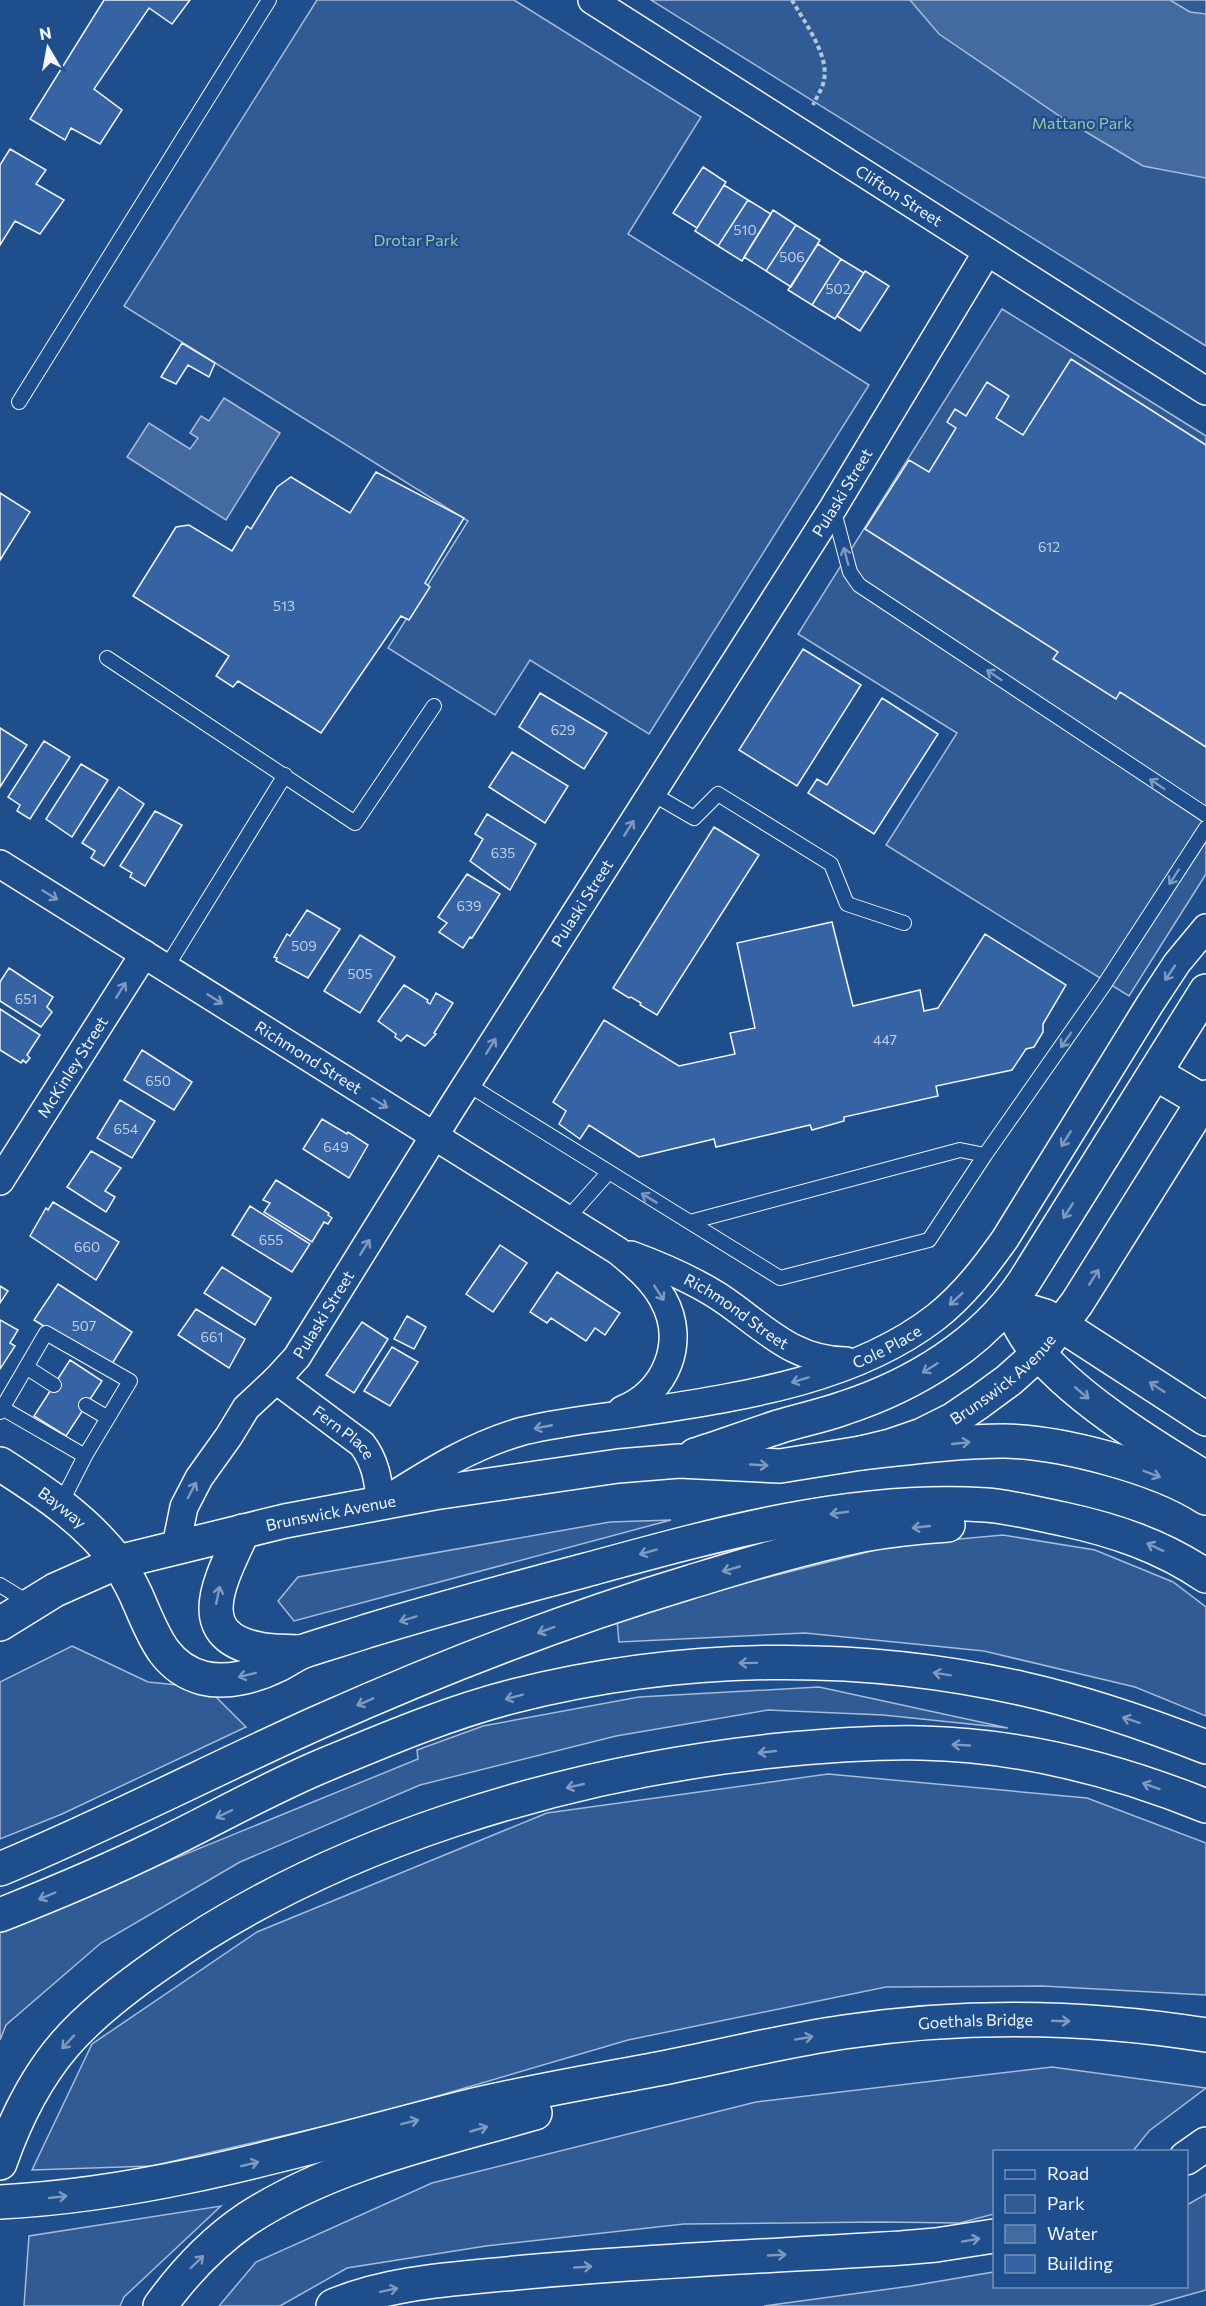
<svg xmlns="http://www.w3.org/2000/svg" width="1206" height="2306" font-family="Commissioner,sans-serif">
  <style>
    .green { fill: #305b95; stroke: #a8bbd7; stroke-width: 1.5 }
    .water { fill: #446ba0; stroke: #a8bbd7; stroke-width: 1.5 }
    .building { fill: #3563a3; stroke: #f2f6ff; stroke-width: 1.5 }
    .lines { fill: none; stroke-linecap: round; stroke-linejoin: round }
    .lane-casing { stroke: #f2f6ff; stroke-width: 16 }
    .street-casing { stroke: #f2f6ff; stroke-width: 30 }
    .secondary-casing { stroke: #f2f6ff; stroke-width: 36 }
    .highway-casing { stroke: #f2f6ff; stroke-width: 36 }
    .path { stroke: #b3c4dc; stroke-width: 4; stroke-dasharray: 4.5 3; stroke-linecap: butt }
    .lane { stroke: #1f4e8c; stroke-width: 14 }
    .street { stroke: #1f4e8c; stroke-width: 27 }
    .secondary { stroke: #1f4e8c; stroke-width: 33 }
    .highway { stroke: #1f4e8c; stroke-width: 33 }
    .oneway { stroke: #7e9ac0 }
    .labels { text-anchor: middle; stroke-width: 4.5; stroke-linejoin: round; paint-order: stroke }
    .number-label { font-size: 14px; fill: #c3d1e8 }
    .park-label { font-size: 16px; fill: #97c8a6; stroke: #1f4e8c }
    .street-label { font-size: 16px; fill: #f2f6ff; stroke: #1f4e8c }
  </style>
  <rect width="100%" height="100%" fill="#1f4e8c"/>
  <!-- green -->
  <path class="green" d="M317 0H514L701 117 628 234 869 385 649 734 530 660 495 715 388 648 468 521 124 306Z
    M651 0H1206V346Z
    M1002 309 1206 436V874L1129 996 886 845 957 733 798 634Z
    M671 1520 294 1621 278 1601 298 1577 610 1522Z
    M1003 1535 1095 1550 1173 1582 1206 1607V1716L1135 1687 984 1651 805 1633 619 1642 617 1620 749 1582 895 1545Z
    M72 1646 148 1682 207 1688 246 1727 62 1814 0 1839V1682Z
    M819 1687 1008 1728 883 1715 768 1710 616 1736 420 1785 240 1862 101 1943 6 2025 0 2040V1930L418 1759 417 1750 483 1726 639 1697Z
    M828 1774 1087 1798 1206 1843V1995L1042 1986 886 1987 628 2040 373 2115 152 2166 32 2170 92 2044 257 1932 547 1813Z
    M1052 2067 1206 2088 1149 2131 1133 2151 994 2152V2214L960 2223 880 2222 684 2224 486 2246 347 2268 280 2306H219L256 2262 432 2183 756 2102Z
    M1206 2194V2290L1149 2306H764L911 2286 994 2272V2286H1186L1187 2205Z
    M221 2206 124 2297 120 2306H24L29 2236Z"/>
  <!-- water -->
  <path class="water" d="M910 0H1170L1190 12 1206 14V178L1143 166 1061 117 939 34Z
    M224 398 280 433 226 520 127 457 149 423 190 449 198 438 190 433 201 416 209 421Z"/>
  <!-- building -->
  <path class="building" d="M104 0H190L172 24 149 8 94 89 122 110 100 144 71 128 65 140 30 119Z
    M10 149 46 170 36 184 64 200 40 234 15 221 0 245V165Z
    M703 167 726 182 697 228 673 213Z
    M724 185 748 200 718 246 695 231Z
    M748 200 771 214 742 261 718 246Z
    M773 210 796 225 766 271 744 257Z
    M796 225 820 240 791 287 766 271Z
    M818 244 841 259 812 305 788 290Z
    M841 259 864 273 835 319 812 305Z
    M865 271 889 286 860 331 837 316Z
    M182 343 215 363 209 377 188 365 176 384 161 377Z
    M1071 359 1206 445V747L1120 692 1116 699 1053 659 1058 652 865 529 909 460 929 472 956 428 947 422 955 409 966 416 987 382 1009 396 996 418 1023 435Z
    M376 472 464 518 425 583 430 587 409 620 401 616 321 733 238 681 233 687 216 676 229 656 133 596 176 527 189 525 232 551 247 526 251 529 277 487 291 477 350 513Z
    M0 493 30 512 0 560Z
    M803 649 861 685 797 786 739 750Z
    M540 693 607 733 584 769 519 727Z
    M882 698 938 734 874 834 808 793 817 779 827 785Z
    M0 728 27 745 0 787Z
    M44 741 70 757 30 819 17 811 20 805 8 797Z
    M512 752 568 786 545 823 489 787Z
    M81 764 108 780 72 837 46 819Z
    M119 787 144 804 104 866 91 858 95 851 82 843Z
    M155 811 182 825 145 886 130 877 132 873 120 866Z
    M487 814 536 844 510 890 470 861 483 839 475 834Z
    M714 827 759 855 657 1015 640 1005 641 1003 631 997 629 998 613 988Z
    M467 874 500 894 472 938 470 937 463 948 439 932 447 923 438 917Z
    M307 910 340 929 308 978 276 961 277 958 274 957 287 934 290 936Z
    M832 922 853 1006 920 990 924 1011 938 1008 985 934 1066 985 1043 1024V1032L1034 1047 1026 1049 1012 1070 936 1086 938 1096 844 1117V1121L812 1130 810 1125 716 1147 714 1139 639 1157 589 1125 580 1139 559 1124 566 1111 553 1102 604 1020 679 1066 735 1054 730 1033 755 1028 737 943Z
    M360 935 395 957 360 1013 324 991Z
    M9 968 53 997 47 1007 52 1012 41 1027 0 1001V982Z
    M404 985 428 1000 427 1002 430 1004 436 993 453 1003 434 1033 436 1034 425 1046 407 1035 401 1041 395 1037 396 1034 378 1021Z
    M0 1009 40 1035 27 1055 30 1058 26 1063 23 1060 21 1063 0 1050Z
    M142 1050 192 1082 174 1110 124 1080Z
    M120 1100 155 1121 132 1158 97 1138Z
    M322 1119 347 1134 348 1132 368 1145 349 1178 303 1149Z
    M91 1151 121 1168 105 1191 115 1197 106 1212 67 1187Z
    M276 1180 329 1213 328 1215 332 1218 328 1224 324 1222 312 1242 264 1212 270 1203 263 1200Z
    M53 1202 119 1242 96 1280 30 1236 46 1208 48 1210Z
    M250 1206 310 1244 292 1272 232 1235Z
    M500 1245 527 1263 493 1312 466 1294Z
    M222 1267 271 1298 255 1325 204 1293Z
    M557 1272 620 1313 605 1335 595 1328 586 1341 551 1318 547 1323 530 1312Z
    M58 1284 132 1332 110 1367 34 1320Z
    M0 1286 8 1291 0 1303Z
    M196 1309 245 1339 229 1368 178 1335Z
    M407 1316 426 1327 414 1349 394 1339Z
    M0 1320 18 1330 10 1343 15 1346 0 1369Z
    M362 1322 388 1339 354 1393 326 1375Z
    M392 1347 418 1362 390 1406 364 1391Z
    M70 1360 102 1381 66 1436 34 1416Z"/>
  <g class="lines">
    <!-- lane casing -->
    <g class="lane-casing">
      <path id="lane" d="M19 402 269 0
        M833 508 850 572 859 585 1206 815
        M107 658 355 823 434 706
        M651 793 694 818 718 794 831 864 847 904 904 923
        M166 968 285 775
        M467 1084 780 1278 929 1240 985 1155 1104 985 1206 828
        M567 1219 608 1173
        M690 1222 960 1150 985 1155
        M26 1367 54 1385
        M86 1405 108 1418
        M2 1408 85 1456
        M0 1412 46 1333 130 1381 85 1456 60 1505
        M0 1585 31 1604"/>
    </g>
    <!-- street casing -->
    <g class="street-casing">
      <g id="street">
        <path id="s1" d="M592 0 1206 391"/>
        <path id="s2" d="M0 864 618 1251C635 1265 652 1279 663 1299 687 1342 666 1392 622 1410"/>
        <path id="s3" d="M0 1181 144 954"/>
        <path id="s4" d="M631 1255C661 1266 691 1279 718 1296 761 1324 791 1361 846 1361"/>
        <path id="s5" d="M276 1380 362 1444C376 1462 378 1481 381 1503 427 1474 470 1446 523 1431 559 1422 598 1418 635 1413 737 1397 852 1382 936 1317 964 1295 985 1267 1005 1239L1150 1004 1177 963 1206 928"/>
        <path id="s6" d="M176 1546 184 1507 199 1478 229 1436 246 1408 276 1380 297 1357 451 1109 833 508 987 252"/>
      </g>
    </g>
    <!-- secondary casing -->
    <g class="secondary-casing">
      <g id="secondary">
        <path d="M1155 1073 1206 1103"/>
        <path d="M695 1455C723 1446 750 1436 778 1427 800 1420 822 1416 844 1408 914 1385 982 1344 1024 1282L1206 991"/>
        <path id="s7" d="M0 1464C44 1492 86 1520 118 1562"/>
        <path id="s8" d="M0 1624 55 1590 118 1562 285 1521 434 1493 618 1466 679 1461 780 1466 861 1453 890 1446 922 1435 954 1419 979 1402 1009 1380 1039 1353 1077 1303 1206 1097"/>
      </g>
    </g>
    <!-- highway casing -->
    <g class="highway-casing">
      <g id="highway">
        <path d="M1009 1305C1015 1317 1021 1330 1029 1341 1067 1393 1151 1445 1206 1478"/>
        <path d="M1009 1305 1045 1316 1061 1325 1206 1419"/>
        <path d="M861 1453C908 1448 956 1441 1004 1441 1061 1442 1157 1467 1206 1498"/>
        <path d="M243 1531C224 1574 186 1635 259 1649 272 1652 287 1651 301 1652"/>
        <path d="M118 1562C126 1575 134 1589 140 1604 154 1636 165 1668 203 1678 227 1684 256 1676 278 1665 287 1661 295 1654 304 1651 325 1644 346 1638 367 1631 440 1609 513 1589 586 1570 714 1535 852 1496 986 1505 1012 1507 1037 1514 1063 1519 1114 1530 1162 1546 1206 1576"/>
        <path d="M0 1869C108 1824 212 1770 319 1722 440 1668 563 1620 690 1582 746 1565 804 1547 862 1535 890 1530 919 1527 948 1525"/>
        <path d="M0 1915C53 1894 106 1872 157 1847 215 1819 270 1787 329 1763 389 1738 451 1712 514 1696 681 1654 857 1651 1024 1689 1086 1703 1147 1724 1206 1747"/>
        <path d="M1186 2158 1206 2144"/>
        <path d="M0 2163C15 2120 34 2080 65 2044 91 2014 125 1988 158 1965 331 1842 562 1774 771 1751 821 1746 871 1742 921 1743 1020 1745 1115 1769 1206 1806"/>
        <path id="s9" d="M0 2202C161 2194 314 2145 470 2106 533 2091 599 2080 663 2068 723 2056 783 2041 844 2032 964 2014 1087 2016 1206 2035"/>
        <path d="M160 2306C184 2273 213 2242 247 2219 333 2163 438 2141 535 2113"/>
        <path d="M333 2306C389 2282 455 2279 515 2273 643 2261 772 2256 901 2248L936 2245 994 2236"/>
      </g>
    </g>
    <!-- path -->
    <path class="path" d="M792 0C804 22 832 58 823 84 821 91 816 98 813 105"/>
    <!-- lane -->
    <use href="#lane" class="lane"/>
    <!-- street -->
    <use href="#street" class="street"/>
    <!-- secondary -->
    <use href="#secondary" class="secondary"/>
    <!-- highway -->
    <use href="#highway" class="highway"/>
  </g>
  <!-- one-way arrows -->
  <defs><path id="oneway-shaft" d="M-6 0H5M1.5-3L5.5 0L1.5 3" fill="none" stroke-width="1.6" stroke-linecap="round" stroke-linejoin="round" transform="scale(1.5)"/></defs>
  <g class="oneway">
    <use href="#oneway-shaft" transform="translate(846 556) rotate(-105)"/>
    <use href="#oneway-shaft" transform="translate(994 675) rotate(-146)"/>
    <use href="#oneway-shaft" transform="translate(1157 784) rotate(-146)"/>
    <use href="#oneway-shaft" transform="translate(629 828) rotate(-58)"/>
    <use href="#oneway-shaft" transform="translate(1174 877) rotate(123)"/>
    <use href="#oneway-shaft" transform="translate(50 895) rotate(32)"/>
    <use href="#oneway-shaft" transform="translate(1170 973) rotate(124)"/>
    <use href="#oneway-shaft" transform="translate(121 990) rotate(-58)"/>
    <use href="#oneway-shaft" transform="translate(215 999) rotate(32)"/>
    <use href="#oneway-shaft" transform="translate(1066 1040) rotate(125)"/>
    <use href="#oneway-shaft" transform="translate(491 1046) rotate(-58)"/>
    <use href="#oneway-shaft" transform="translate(380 1103) rotate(32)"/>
    <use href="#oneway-shaft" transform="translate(1066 1139) rotate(122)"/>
    <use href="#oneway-shaft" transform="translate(649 1198) rotate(-149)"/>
    <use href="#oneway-shaft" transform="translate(1068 1211) rotate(122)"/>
    <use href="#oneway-shaft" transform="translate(365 1247) rotate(-58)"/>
    <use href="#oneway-shaft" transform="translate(1094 1277) rotate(-58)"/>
    <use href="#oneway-shaft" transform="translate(659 1293) rotate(57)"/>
    <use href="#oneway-shaft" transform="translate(956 1299) rotate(137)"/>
    <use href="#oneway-shaft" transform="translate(930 1368) rotate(148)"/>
    <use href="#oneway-shaft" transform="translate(800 1380) rotate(163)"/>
    <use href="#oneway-shaft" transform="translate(1157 1387) rotate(-147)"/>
    <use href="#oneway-shaft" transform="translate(1082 1393) rotate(40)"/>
    <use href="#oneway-shaft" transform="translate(543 1427) rotate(169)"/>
    <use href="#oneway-shaft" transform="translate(961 1443) rotate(-6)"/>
    <use href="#oneway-shaft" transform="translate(759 1465) rotate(3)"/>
    <use href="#oneway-shaft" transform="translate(1152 1474) rotate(21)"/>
    <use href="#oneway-shaft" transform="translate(192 1490) rotate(-62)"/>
    <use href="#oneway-shaft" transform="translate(839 1513) rotate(172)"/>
    <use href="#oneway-shaft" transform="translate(921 1527) rotate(174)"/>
    <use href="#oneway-shaft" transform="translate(1155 1547) rotate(-155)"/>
    <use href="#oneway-shaft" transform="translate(648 1552) rotate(164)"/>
    <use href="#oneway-shaft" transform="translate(731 1569) rotate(164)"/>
    <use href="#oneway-shaft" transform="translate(218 1595) rotate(-78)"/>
    <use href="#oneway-shaft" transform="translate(408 1619) rotate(163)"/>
    <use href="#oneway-shaft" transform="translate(546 1630) rotate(160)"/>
    <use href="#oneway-shaft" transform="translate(748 1663) rotate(179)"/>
    <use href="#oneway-shaft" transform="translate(942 1674) rotate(-171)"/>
    <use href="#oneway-shaft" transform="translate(247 1675) rotate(166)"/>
    <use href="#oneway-shaft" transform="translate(514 1697) rotate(165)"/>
    <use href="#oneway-shaft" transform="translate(365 1702) rotate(156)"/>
    <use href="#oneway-shaft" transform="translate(1131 1720) rotate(-162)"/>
    <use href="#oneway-shaft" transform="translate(961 1745) rotate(-177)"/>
    <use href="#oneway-shaft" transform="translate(767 1752) rotate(174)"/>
    <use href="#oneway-shaft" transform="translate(575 1786) rotate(167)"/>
    <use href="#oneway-shaft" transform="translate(1151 1786) rotate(-160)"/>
    <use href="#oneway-shaft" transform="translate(224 1814) rotate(154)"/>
    <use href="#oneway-shaft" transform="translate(47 1896) rotate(157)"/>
    <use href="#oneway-shaft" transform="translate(1061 2021) rotate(2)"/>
    <use href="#oneway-shaft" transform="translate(804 2038) rotate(-10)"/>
    <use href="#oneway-shaft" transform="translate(68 2042) rotate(133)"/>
    <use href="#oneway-shaft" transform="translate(410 2122) rotate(-14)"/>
    <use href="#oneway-shaft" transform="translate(479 2129) rotate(-16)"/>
    <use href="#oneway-shaft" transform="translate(250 2164) rotate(-14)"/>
    <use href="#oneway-shaft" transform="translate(58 2197) rotate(-6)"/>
    <use href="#oneway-shaft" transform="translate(971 2240) rotate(-10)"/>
    <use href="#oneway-shaft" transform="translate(777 2255) rotate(-3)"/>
    <use href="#oneway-shaft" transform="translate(197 2262) rotate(-44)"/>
    <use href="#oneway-shaft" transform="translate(583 2267) rotate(-4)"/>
    <use href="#oneway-shaft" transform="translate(389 2290) rotate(-12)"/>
  </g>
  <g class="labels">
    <!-- number labels -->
    <g class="number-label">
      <text x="745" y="235">510</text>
      <text x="792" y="262">506</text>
      <text x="838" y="294">502</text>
      <text x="1049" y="552">612</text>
      <text x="284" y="611">513</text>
      <text x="563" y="735">629</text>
      <text x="503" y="858">635</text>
      <text x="469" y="911">639</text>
      <text x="304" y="951">509</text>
      <text x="360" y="979">505</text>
      <text x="26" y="1004">651</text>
      <text x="885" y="1045">447</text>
      <text x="158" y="1086">650</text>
      <text x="126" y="1134">654</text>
      <text x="336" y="1152">649</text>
      <text x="271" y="1245">655</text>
      <text x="87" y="1252">660</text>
      <text x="84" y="1331">507</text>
      <text x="212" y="1342">661</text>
    </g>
    <!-- park labels -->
    <g class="park-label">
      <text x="1082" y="129">Mattano Park</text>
      <text x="416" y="246">Drotar Park</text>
    </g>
    <!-- street labels -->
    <g class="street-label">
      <text dy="6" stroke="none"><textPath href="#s1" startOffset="364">Clifton Street</textPath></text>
      <text dy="6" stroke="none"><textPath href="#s6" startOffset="1251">Pulaski Street</textPath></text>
      <text dy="6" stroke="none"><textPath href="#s6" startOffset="765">Pulaski Street</textPath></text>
      <text dy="6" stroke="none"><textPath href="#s2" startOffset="364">Richmond Street</textPath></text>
      <text dy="6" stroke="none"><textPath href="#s3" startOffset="135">McKinley Street</textPath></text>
      <text dy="6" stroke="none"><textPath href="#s4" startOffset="120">Richmond Street</textPath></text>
      <text dy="6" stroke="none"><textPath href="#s6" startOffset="279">Pulaski Street</textPath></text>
      <text dy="6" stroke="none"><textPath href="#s5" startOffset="705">Cole Place</textPath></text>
      <text dy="6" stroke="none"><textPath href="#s8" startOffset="1050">Brunswick Avenue</textPath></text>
      <text dy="6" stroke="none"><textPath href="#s5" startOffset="86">Fern Place</textPath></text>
      <text dy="6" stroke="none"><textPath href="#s7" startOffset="76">Bayway</textPath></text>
      <text dy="6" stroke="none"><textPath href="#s8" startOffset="352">Brunswick Avenue</textPath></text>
      <text dy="6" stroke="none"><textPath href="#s9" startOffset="994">Goethals Bridge</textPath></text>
    </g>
  </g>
  <!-- legend -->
  <rect x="993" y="2150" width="195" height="138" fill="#1f4e8c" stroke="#7391ba" stroke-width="1.5"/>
  <rect x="1005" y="2170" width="30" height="9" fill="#1f4e8c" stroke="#7391ba" stroke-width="1.5"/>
  <text x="1047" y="2180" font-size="18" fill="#f2f6ff">Road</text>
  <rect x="1005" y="2195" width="30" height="18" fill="#305b95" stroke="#7391ba" stroke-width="1.5"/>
  <text x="1047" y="2210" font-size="18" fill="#f2f6ff">Park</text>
  <rect x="1005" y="2225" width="30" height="18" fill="#446ba0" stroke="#7391ba" stroke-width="1.5"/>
  <text x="1047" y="2240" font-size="18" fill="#f2f6ff">Water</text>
  <rect x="1005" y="2255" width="30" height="18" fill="#3563a3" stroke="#7391ba" stroke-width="1.5"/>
  <text x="1047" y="2270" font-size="18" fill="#f2f6ff">Building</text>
  <!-- north arrow -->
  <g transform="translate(48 48) rotate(350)" stroke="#1f4e8c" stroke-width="4.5" paint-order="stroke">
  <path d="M0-4.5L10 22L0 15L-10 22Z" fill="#f2f6ff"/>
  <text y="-9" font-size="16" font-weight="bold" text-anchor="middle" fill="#f2f6ff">N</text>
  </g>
</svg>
